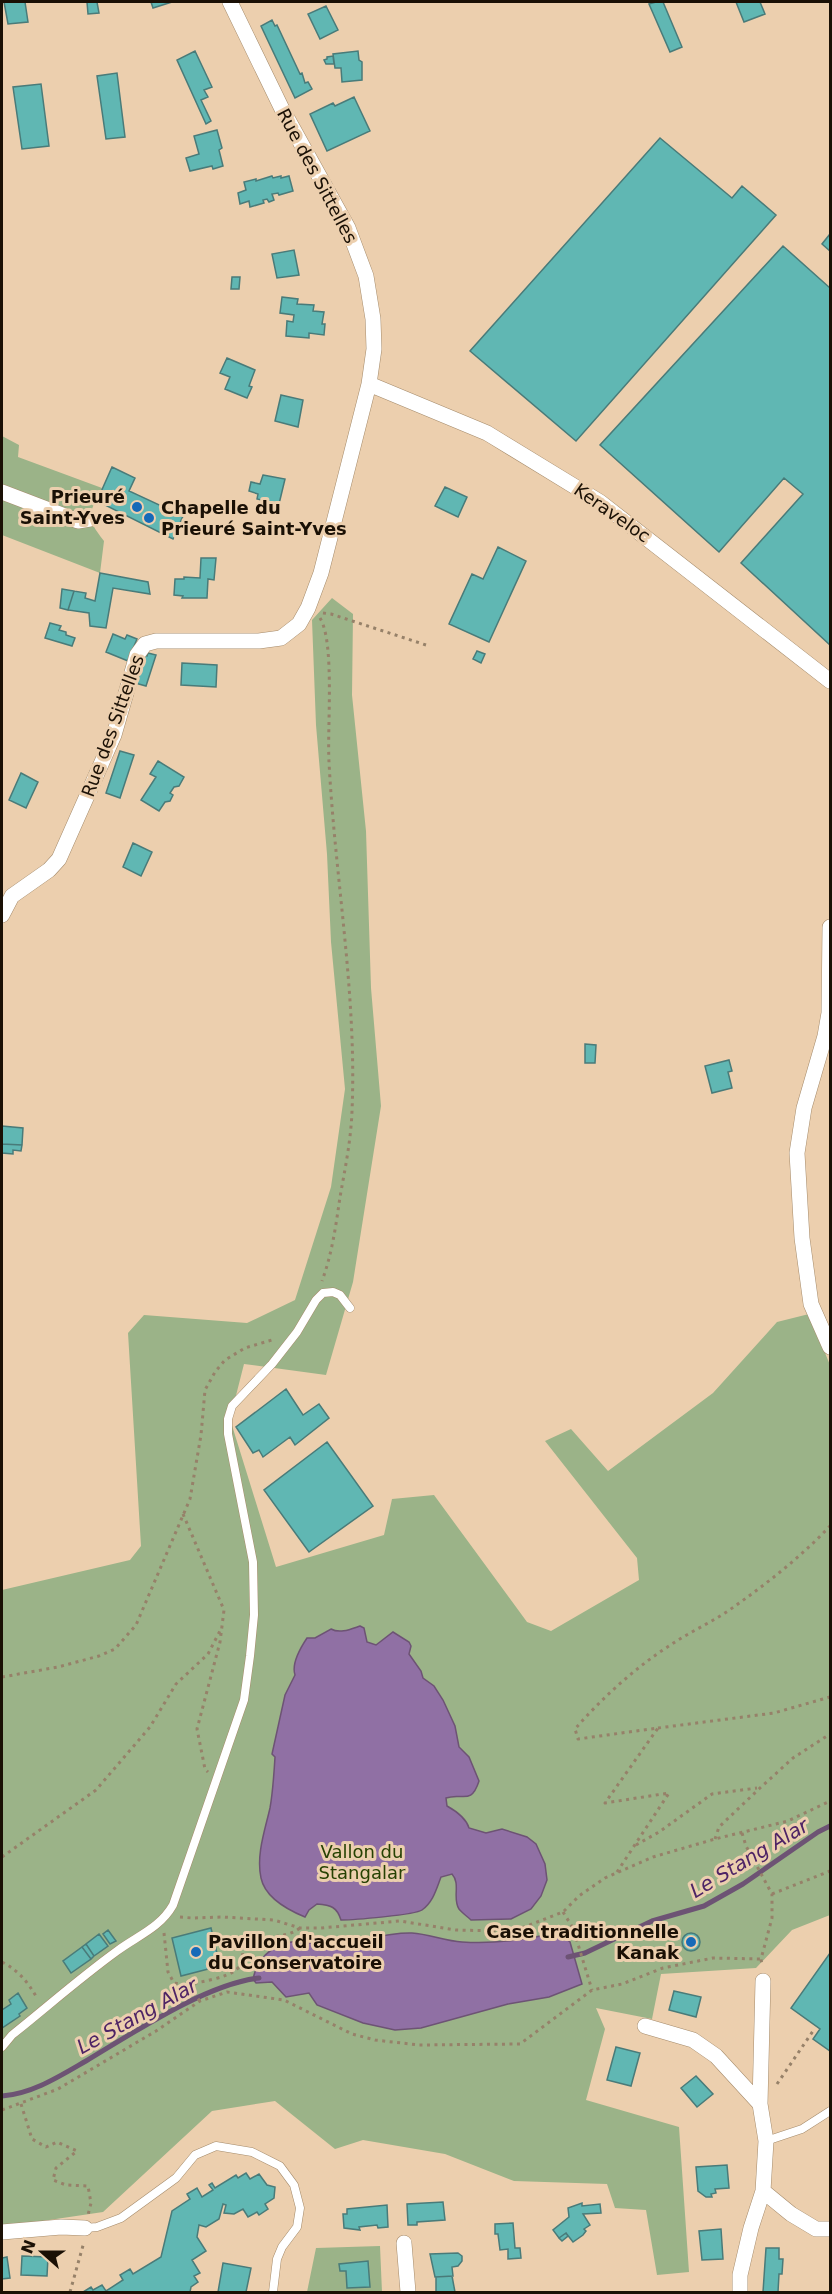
<svg xmlns="http://www.w3.org/2000/svg" width="832" height="2294" font-family="'DejaVu Sans',sans-serif">
  <style>
    .green { fill: #9bb388 }
    .water { fill: #9070a4; stroke: #6d5374; stroke-width: 1.5 }
    .lines { fill: none; stroke-linecap: round; stroke-linejoin: round }
    .stream { stroke: #6d5374; stroke-width: 5 }
    .building { fill: #60b7b3; stroke: #497b79; stroke-width: 1.5 }
    .lane-casing { stroke: #a58b6b; stroke-width: 9 }
    .street-casing { stroke: #a58b6b; stroke-width: 16 }
    .path { stroke: #968169; stroke-width: 3; stroke-dasharray: 3 4.5; stroke-linecap: butt }
    .lane { stroke: #fff; stroke-width: 8 }
    .street { stroke: #fff; stroke-width: 15 }
    .poi-dot { fill: #166ab8; stroke: #eccfae; stroke-width: 2 }
    .labels { text-anchor: middle; stroke-width: 6; stroke-linejoin: round; paint-order: stroke }
    .street-label { font-size: 18px; fill: #1a1005; stroke: #eccfae }
    .poi-label { font-size: 18px; font-weight: bold; fill: #1a1005; stroke: #eccfae; text-anchor: end }
    .park-label { font-size: 18px; fill: #264203; stroke: #eccfae }
    .water-label { font-size: 20px; font-style: italic; fill: #4e2465; stroke: #eccfae }
  </style>
  <rect width="100%" height="100%" fill="#eccfae"/>
  <!-- green -->
  <path class="green" d="M2 436 19 445 18 457 102 488C89 516 84 515 104 541L100 573 2 535Z
    M332 598 353 614 352 695 366 831 371 988 381 1106 353 1282 326 1375 244 1364 230 1419 276 1567 384 1535 392 1499 434 1495 527 1622 551 1631 639 1580 637 1558 545 1441 571 1429 608 1471 713 1393 777 1322 809 1314 830 1365V1915L792 1930 756 1968 661 1974 652 2019 596 2008 605 2029 586 2100 679 2127 689 2272 657 2275 646 2210 615 2208 607 2184 514 2181 445 2154 363 2140 335 2149 275 2101 212 2111 103 2212 2 2227V1590L130 1560 141 1546 128 1333 144 1315 247 1323 295 1300 331 1187 345 1089 331 942 327 854 316 725 312 620Z
    M380 2246 382 2292H307L316 2248Z"/>
  <!-- water -->
  <path class="water" d="M360 1626 364 1628 367 1642 376 1645 393 1632 409 1642 411 1646 409 1654 421 1671 423 1678 434 1686 443 1700 455 1726 459 1747 469 1757 479 1781C471 1806 462 1792 446 1798L447 1806C456 1811 466 1818 469 1828L486 1833 502 1829 527 1837 536 1844 545 1864 547 1880 541 1896 531 1909 511 1919 471 1920C467 1916 462 1913 459 1909 452 1898 461 1884 452 1874L441 1877C436 1890 433 1902 422 1910 415 1915 353 1920 341 1920 337 1907 331 1905 317 1904L309 1910 305 1917C288 1910 265 1897 261 1878 256 1855 265 1830 270 1808 273 1791 274 1774 275 1757L272 1754 285 1695 295 1675C291 1663 301 1647 307 1638H315L331 1629C340 1634 351 1629 360 1626Z
    M558 1932 570 1942 582 1984 549 1997 508 2004 421 2028 395 2030 363 2023 317 2005 309 1993 286 1997 272 1982 256 1983 253 1979C257 1962 264 1953 280 1945 296 1938 313 1945 330 1944 357 1943 384 1932 412 1933 429 1934 445 1941 462 1942 495 1944 527 1940 558 1932Z"/>
  <g class="lines">
    <!-- stream -->
    <path class="stream" d="M568 1957 585 1953 652 1921 704 1906 743 1884 818 1832 830 1826
      M2 2096C32 2094 60 2076 86 2061 133 2033 206 1984 259 1978"/>
  </g>
  <!-- building -->
  <path class="building" d="M4 2H25L28 22 8 24Z
    M87 2H97L99 13 88 14Z
    M151 2H172L153 8Z
    M656 2H663L682 47 670 52 649 4Z
    M736 2H760L765 14 744 22Z
    M326 6 338 30 320 39 308 14Z
    M272 20 275 26 277 25 300 74 302 73 305 83 308 82 312 89 295 98 261 26Z
    M195 51 212 87 204 90 208 97 201 100 211 121 206 124 177 60Z
    M358 51 359 60 362 62V80L342 82 341 68H335L333 54Z
    M333 56 334 64H326L324 60 327 59V57Z
    M117 73 125 137 106 139 97 76Z
    M41 84 49 146 22 149 13 87Z
    M354 97 370 131 327 151 310 114 333 103 335 106Z
    M217 130 222 148 219 150 223 166 213 169 212 166 190 171 186 158 199 154 194 136Z
    M660 138 732 198 742 186 776 215 576 441 470 351Z
    M272 176 273 178 281 176V178L289 176 293 191 279 195 278 193 272 194 274 200 269 202 267 199 263 200 264 203 250 207 249 201 240 204 238 193 246 190 244 182 256 179V181Z
    M830 234V251L822 244Z
    M783 246 830 288V645L741 563 803 494 784 478 719 552 600 445Z
    M294 250 299 275 277 278 272 254Z
    M232 277H240L239 289H231Z
    M282 297 298 299 297 304 314 305 313 311 324 312 322 324H325L324 335 309 333V338L286 336 287 321 293 322 294 315 280 313Z
    M227 358 255 370 249 386 252 387 247 398 225 389 230 377 220 373Z
    M281 395 303 400 298 427 275 421Z
    M112 467 135 478 129 491 183 516 173 539 97 501Z
    M263 475 285 479 279 504 257 499 258 494 249 491 251 482 260 484Z
    M445 487 467 497 458 517 435 506Z
    M498 547 526 561 489 642 449 624 472 574 483 579Z
    M201 558H216L214 580 208 579 207 598H182L183 596 174 595 175 579H184V577L200 578Z
    M100 573 148 582 150 594 113 588 106 628 90 626 89 613 68 610 74 591 86 593 85 598 95 601Z
    M62 589 74 591 68 610 60 608Z
    M50 623 61 626 59 630 66 632V635L75 638 72 646 45 638Z
    M113 634 125 639 127 635 137 639 128 661 106 652Z
    M477 651 485 654 481 663 473 659Z
    M148 653 156 655 146 686 135 683 143 654 147 656Z
    M182 663 217 665 216 687 181 685Z
    M120 751 134 755 120 798 106 793Z
    M158 761 184 777 179 786 174 787 170 793 173 795 170 801 165 802 159 811 141 800 156 777 150 774Z
    M21 773 38 782 26 808 9 800Z
    M133 843 152 852 141 876 123 867Z
    M585 1044 596 1045 595 1063H585Z
    M729 1060 732 1071 728 1072 732 1088 712 1093 705 1066Z
    M2 1126 23 1128 22 1145 2 1144Z
    M2 1144 22 1145 21 1151 13 1150V1154L2 1153Z
    M286 1389 303 1415 319 1404 329 1418 295 1445 290 1437 263 1457 259 1450 253 1453 236 1427Z
    M327 1442 373 1506 309 1552 264 1490Z
    M211 1928 220 1966 181 1976 172 1938Z
    M108 1930 116 1941 110 1944 103 1934Z
    M682 1942a9 9 0 1 1 18 0a9 9 0 1 1-18 0Z
    M99 1934 108 1946 94 1956 86 1944Z
    M86 1944 94 1956 91 1959 82 1947Z
    M82 1947 91 1959 71 1973 63 1961Z
    M830 1953V2051L813 2039 820 2029 791 2008Z
    M674 1991 701 1997 696 2017 669 2010Z
    M18 1993 27 2008 19 2014 20 2016 2 2028V2010L11 2004 9 2000Z
    M616 2047 640 2053 631 2086 607 2080Z
    M696 2076 713 2094 697 2107 681 2088Z
    M727 2165 729 2188 715 2189 716 2193 711 2194 712 2197H706L698 2191 696 2167Z
    M246 2173 250 2179 259 2174 267 2185 275 2187 274 2198 265 2204 268 2209 259 2215 257 2212 248 2217 243 2209 234 2214 224 2213 226 2205 223 2204 219 2219 206 2227 199 2225 197 2237 206 2251 192 2260 200 2273 194 2276 198 2282 191 2287 190 2292H83L91 2287 93 2290 102 2285 106 2291 123 2280 120 2275 130 2269 133 2274 161 2257 172 2211 190 2199 187 2194 197 2188 202 2197 213 2190 209 2185 212 2183 215 2188 236 2175 238 2178Z
    M443 2202 445 2220 417 2222V2225H408L407 2204Z
    M582 2203V2206L600 2204 601 2213 583 2214 590 2225 584 2229 586 2231 583 2235 573 2242 566 2233 559 2238 553 2230 569 2217 568 2208Z
    M387 2205 388 2227 378 2228 377 2225 359 2227 360 2230 344 2228 343 2214H347V2209Z
    M513 2223 515 2248H520L521 2258 508 2259V2249L500 2250 498 2234H495V2224Z
    M721 2229 723 2259 702 2260 699 2231Z
    M566 2233 568 2236 562 2241 559 2238Z
    M766 2248H779V2259H783L782 2274H779L778 2292H763Z
    M458 2253 462 2256V2261L458 2266 452 2267 453 2276 435 2277 430 2254Z
    M22 2256 48 2257 47 2276 21 2275Z
    M7 2257 10 2278 2 2279V2258Z
    M368 2261 370 2287 347 2288 346 2271H340L339 2264Z
    M223 2263 251 2268 246 2292H218Z
    M452 2276 455 2292H436V2277Z"/>
  <g class="lines">
    <!-- lane casing -->
    <g class="lane-casing">
      <path id="lane" d="M2 2047 12 2035C47 2007 81 1977 117 1951 137 1936 160 1928 173 1905L244 1700 250 1656 254 1615 253 1562 228 1434V1419L232 1406 272 1364 297 1332 316 1300 323 1293 333 1292 340 1295 350 1308
        M766 2141 802 2129 830 2111
        M85 2228 97 2227 121 2218 176 2178 195 2155 216 2146 252 2152 280 2166 294 2185 300 2208 297 2227 282 2247 277 2259 273 2292"/>
    </g>
    <!-- street casing -->
    <g class="street-casing">
      <path id="street" d="M369 384 487 433 600 502 830 681
        M2 492 78 521 90 519
        M2 915 12 896 49 870 59 859 114 735 137 655 145 644 156 641H259L281 638 299 624 308 608 321 573 369 384 374 349 373 319 366 276 348 228 282 109 230 2
        M830 927 829 1013 825 1036 830 1041
        M825 1036 804 1108 797 1153 802 1238 811 1304 830 1347
        M645 2026 693 2040 716 2056 760 2104
        M763 2191 791 2214 816 2229H830
        M2 2232 61 2227 85 2228
        M404 2243 408 2292
        M740 2292V2275L751 2228 763 2191 766 2141 760 2104 763 1981"/>
    </g>
    <!-- path -->
    <path class="path" d="M323 613 331 614 426 645
      M320 618C335 642 327 729 329 762 335 878 357 995 352 1111 351 1140 345 1169 340 1197 336 1225 332 1254 322 1281
      M183 1514 224 1610 220 1642 197 1729 205 1769 208 1772
      M2 1677 58 1667 99 1656 115 1649 136 1625 190 1499 201 1435 205 1390 215 1372 225 1360 245 1348 275 1339
      M658 1728 774 1713 830 1697
      M742 1833 746 1846 772 1894V1918L761 1959 762 1966
      M715 1839 719 1827 760 1788 793 1758 830 1734
      M636 1845 659 1832 712 1794 757 1788
      M2 1857 96 1790 150 1727 176 1684 208 1654 222 1627
      M617 1872 669 1793 605 1803 658 1728 578 1739 575 1729C602 1698 637 1666 672 1644 690 1632 710 1623 728 1611 765 1585 800 1558 830 1526
      M772 1894 830 1871
      M563 1912 573 1928 592 1990
      M180 1917 192 1918 222 1917 274 1920 300 1928H321L400 1921 456 1930 501 1931 519 1929 563 1912 579 1896 605 1878 653 1857 715 1839 788 1821 830 1801
      M164 1933 168 1972 174 1983 187 1985 200 2001
      M2 1962C18 1970 28 1982 37 1998
      M187 1985C199 1982 228 1978 237 1969 244 1963 243 1955 242 1947 258 1933 283 1941 300 1928
      M777 2084 813 2031
      M21 2104 32 2139 46 2147 57 2142 77 2151 56 2168 53 2180 66 2185 88 2186 91 2203 88 2215
      M2 2110 58 2089 156 2031 200 2001 227 1992 284 2000 352 2034 375 2040 419 2045 520 2044 592 1990 622 1984 663 1968 713 1958 761 1959
      M70 2292 84 2242"/>
    <!-- lane -->
    <use href="#lane" class="lane"/>
    <!-- street -->
    <use href="#street" class="street"/>
  </g>
  <!-- markers -->
  <g class="poi-dot">
    <circle cx="137" cy="507" r="6"/>
    <circle cx="149" cy="518" r="6"/>
    <circle cx="691" cy="1942" r="6"/>
    <circle cx="196" cy="1952" r="6"/>
  </g>
  <g class="labels">
    <!-- street labels -->
    <g class="street-label">
      <text transform="translate(317 176) rotate(62)" y="6">Rue des Sittelles</text>
      <text transform="translate(612 513) rotate(35)" y="6">Keraveloc</text>
      <text transform="translate(113 726) rotate(-70)" y="6">Rue des Sittelles</text>
    </g>
    <!-- poi labels -->
    <g class="poi-label">
      <text x="125" y="503">Prieuré<tspan x="125" dy="21">Saint-Yves</tspan></text>
      <text x="161" y="514" text-anchor="start">Chapelle du<tspan x="161" dy="21">Prieuré Saint-Yves</tspan></text>
      <text x="679" y="1938">Case traditionnelle<tspan x="679" dy="21">Kanak</tspan></text>
      <text x="208" y="1948" text-anchor="start">Pavillon d'accueil<tspan x="208" dy="21">du Conservatoire</tspan></text>
    </g>
    <!-- park labels -->
    <g class="park-label">
      <text x="362" y="1858">Vallon du<tspan x="362" dy="21">Stangalar</tspan></text>
    </g>
    <!-- water labels -->
    <g class="water-label">
      <text transform="translate(749 1858) rotate(-31)" y="7">Le Stang Alar</text>
      <text transform="translate(137 2016) rotate(-29)" y="7">Le Stang Alar</text>
    </g>
  </g>
  <!-- border -->
  <rect width="832" height="2294" fill="none" stroke="#1a1005" stroke-width="6"/>
  <!-- north arrow -->
  <g transform="translate(42 2252) rotate(291)" stroke="#eccfae" stroke-width="4.5" paint-order="stroke">
  <path d="M0-4.5L10 22L0 15L-10 22Z" fill="#1a1005"/>
  <text y="-9" font-size="16" font-weight="bold" text-anchor="middle" fill="#1a1005">N</text>
  </g>
</svg>
